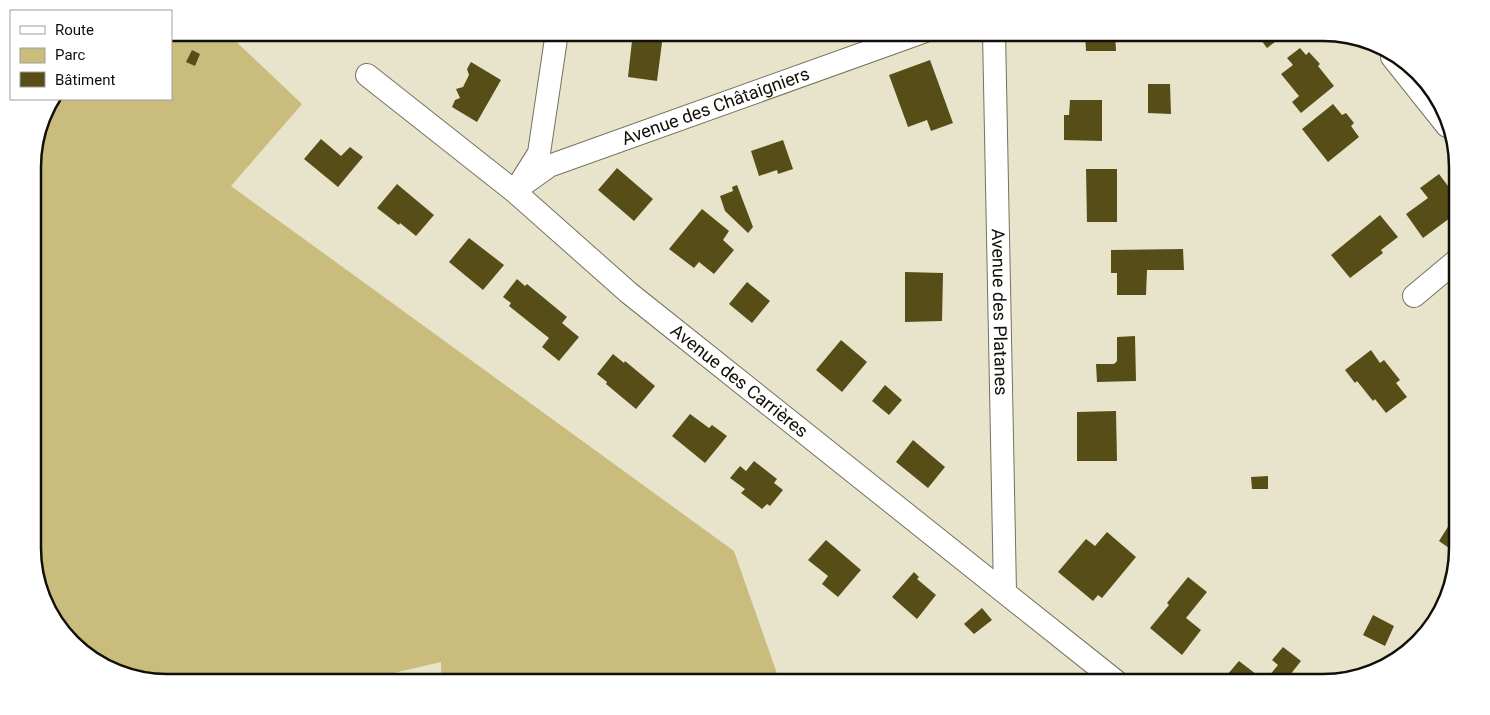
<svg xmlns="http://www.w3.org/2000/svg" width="1490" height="715" font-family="Roboto,sans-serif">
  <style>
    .green { fill: #c9bc7d }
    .building { fill: #574d17 }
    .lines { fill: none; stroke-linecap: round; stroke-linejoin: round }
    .street-casing { stroke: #76725d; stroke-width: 24 }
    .street { stroke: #fff; stroke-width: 22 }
    .labels { text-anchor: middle; stroke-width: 5; stroke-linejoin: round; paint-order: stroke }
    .street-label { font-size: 18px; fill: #110f07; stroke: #fff }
    .rim { fill: none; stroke: #110f07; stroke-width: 2.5 }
  </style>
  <rect width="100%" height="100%" fill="#e8e4cc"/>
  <!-- green -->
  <path class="green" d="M171 33H227L302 104 231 186 734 551 780 682H441V662L355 682H168L116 672 61 630 34 565 33 159 46 108 54 99H171Z"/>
  <!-- building -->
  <path class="building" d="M468 32H490L486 41Z
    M633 32 663 35 657 81 628 77Z
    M1085 32H1115L1116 51H1086Z
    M1255 32H1288L1267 48Z
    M1300 48 1306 55 1309 52 1320 64 1318 66 1334 86 1301 113 1292 102 1299 96 1281 74 1293 65 1287 58Z
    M192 50 200 54 195 66 186 62Z
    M930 60 953 123 931 131 927 120 908 127 889 75Z
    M471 62 501 80 477 122 452 107 455 100 460 98 456 89 463 87 469 75 467 69Z
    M1148 84H1170L1171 114 1148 113Z
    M1070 100H1102V141L1064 140V115H1069Z
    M1333 104 1342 115 1346 113 1354 123 1351 126 1359 137 1328 162 1302 129Z
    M321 139 341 156 350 147 363 157 338 187 304 159Z
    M783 140 793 169 778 174 777 170 759 176 751 151Z
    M617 168 653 199 634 221 598 190Z
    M1086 169H1117V222H1087Z
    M1439 174 1457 198 1448 206 1454 215 1423 238 1406 214 1428 198 1420 188Z
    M397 184 434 215 416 236 400 223 399 225 377 208Z
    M737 185 753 227 748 233 725 211 720 196 733 191 732 187Z
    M702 209 729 231 723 240 734 250 714 274 699 262 694 268 669 249Z
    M1380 215 1398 237 1381 250 1383 253 1350 278 1331 255Z
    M469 238 504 265 483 290 449 262Z
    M1183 249 1184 270H1147L1146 295H1117V273H1111V250Z
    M905 272 943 273 942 321 905 322Z
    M517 279 525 286 527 284 567 317 562 323 579 337 559 361 542 347 549 338 509 306 511 303 503 297Z
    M747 282 770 301 752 323 729 304Z
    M1135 336 1136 381 1097 382 1096 364H1114L1117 361V337Z
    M841 340 867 362 842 392 816 370Z
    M1371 350 1380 363 1384 360 1400 380 1396 383 1407 397 1386 413 1375 399 1373 401 1357 381 1355 383 1345 370Z
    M613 354 624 363 625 361 655 386 636 409 606 384 607 382 597 374Z
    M885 385 902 400 889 415 872 401Z
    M1116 411 1117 461H1077V412Z
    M690 414 709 428 712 425 727 436 705 463 672 436Z
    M913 440 945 467 928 488 896 462Z
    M754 461 777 479 774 483 783 490 770 506 767 504 762 509 741 493 745 489 730 478 740 466 746 471Z
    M1268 476V489H1252L1251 477Z
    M1451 522 1457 527 1456 553 1439 541Z
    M1107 532 1136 557 1102 598 1098 595 1093 601 1058 572 1086 539 1095 546Z
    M826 540 861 570 838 597 822 584 828 576 808 560Z
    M914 572 919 577 917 579 936 595 917 619 892 597Z
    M1188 577 1207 592 1186 618 1201 630 1182 655 1150 628 1169 605 1167 603Z
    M982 608 992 620 974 634 964 624Z
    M1373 615 1394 626 1385 646 1363 635Z
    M1283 647 1301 661 1290 675 1288 673 1280 682H1221L1239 661 1265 681 1278 665 1272 660Z"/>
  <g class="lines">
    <!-- street casing -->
    <g class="street-casing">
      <g id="street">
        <path id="s1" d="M994 32 1005 592"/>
        <path d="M1392 57 1447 126"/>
        <path id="s2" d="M367 75 514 191 629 293 1117 682"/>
        <path d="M522 180 539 153 557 32"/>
        <path id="s3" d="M514 191 549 166 923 32"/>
        <path d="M1414 296 1457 260"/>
      </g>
    </g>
    <!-- street -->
    <use href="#street" class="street"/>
  </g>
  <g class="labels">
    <!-- street labels -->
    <g class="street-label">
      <text dy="6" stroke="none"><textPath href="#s3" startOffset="220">Avenue des Châtaigniers</textPath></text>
      <text dy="6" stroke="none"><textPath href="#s1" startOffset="280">Avenue des Platanes</textPath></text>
      <text dy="6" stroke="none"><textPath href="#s2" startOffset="482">Avenue des Carrières</textPath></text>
    </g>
  </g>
  <!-- crop -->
  <path d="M0 0H1490V715H0ZM167 41H1323A126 126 0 0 1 1449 167V548A126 126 0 0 1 1323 674H167A126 126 0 0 1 41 548V167A126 126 0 0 1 167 41Z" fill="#fff" fill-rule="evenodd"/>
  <path class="rim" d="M167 41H1323A126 126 0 0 1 1449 167V548A126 126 0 0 1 1323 674H167A126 126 0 0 1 41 548V167A126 126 0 0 1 167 41Z"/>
  <!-- legend -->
  <rect x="10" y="10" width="162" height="90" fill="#ffffff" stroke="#a09f9c"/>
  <rect x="20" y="26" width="25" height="8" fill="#ffffff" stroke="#a09f9c"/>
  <text x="55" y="35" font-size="15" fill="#110f07">Route</text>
  <rect x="20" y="48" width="25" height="15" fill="#c9bc7d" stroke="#a09f9c"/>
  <text x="55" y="60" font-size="15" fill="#110f07">Parc</text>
  <rect x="20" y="72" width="25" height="15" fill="#574d17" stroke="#a09f9c"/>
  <text x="55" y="85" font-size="15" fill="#110f07">Bâtiment</text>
</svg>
